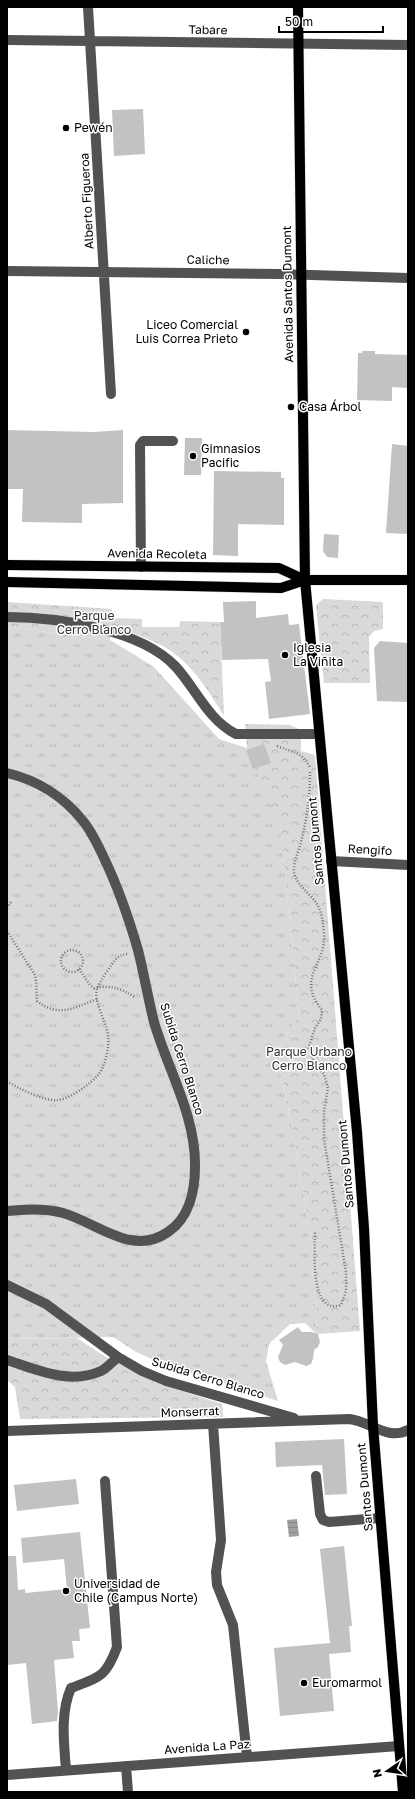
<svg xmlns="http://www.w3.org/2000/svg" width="415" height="1799" font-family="'Golos Text',sans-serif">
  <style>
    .grass { fill: url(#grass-tufts) }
    .forest { fill: url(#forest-crowns) }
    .water { fill: url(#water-rules) }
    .building { fill: #c2c2c2 }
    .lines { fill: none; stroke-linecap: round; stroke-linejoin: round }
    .major-casing { stroke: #dbdbdb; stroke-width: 11 }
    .path { stroke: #747474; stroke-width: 2.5; stroke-dasharray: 1 2; stroke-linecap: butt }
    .minor { stroke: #525252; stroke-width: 10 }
    .major { stroke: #000; stroke-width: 10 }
    .poi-dot { fill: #000; stroke: #fff; stroke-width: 1.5 }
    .labels { text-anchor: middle; stroke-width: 3; stroke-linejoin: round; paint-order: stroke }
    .street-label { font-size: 12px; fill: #000; stroke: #fff }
    .poi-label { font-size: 12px; fill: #000; stroke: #fff; text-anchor: start }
    .park-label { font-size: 12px; fill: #303030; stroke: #fff }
  </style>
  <defs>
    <pattern id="grass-tufts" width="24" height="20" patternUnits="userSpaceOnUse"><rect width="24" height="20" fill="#d9d9d9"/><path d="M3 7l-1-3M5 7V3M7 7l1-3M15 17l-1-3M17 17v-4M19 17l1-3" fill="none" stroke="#b8b8b8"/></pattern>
    <pattern id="forest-crowns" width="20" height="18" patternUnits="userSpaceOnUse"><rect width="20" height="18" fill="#d9d9d9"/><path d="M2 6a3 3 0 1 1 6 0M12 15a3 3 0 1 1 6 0" fill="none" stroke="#b8b8b8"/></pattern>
    <pattern id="water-rules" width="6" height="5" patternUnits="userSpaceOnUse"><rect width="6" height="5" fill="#a0a0a0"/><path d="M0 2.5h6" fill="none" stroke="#888"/></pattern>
  </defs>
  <rect width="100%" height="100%" fill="#fff"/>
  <!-- grass -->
  <path class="grass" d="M7 627 110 640 154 667 219 739 247 748 280 823 299 1015 276 1053 290 1116 312 1242 317 1334 305 1323 290 1324 269 1344 266 1361 278 1401 161 1363 136 1352 113 1337 7 1339Z"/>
  <!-- forest -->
  <path class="forest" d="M323 599 383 602V629L374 631 369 637 370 683H324L316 605Z
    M7 602 112 609V618L142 619V627H179L180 621 220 622 224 716C208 690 190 660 161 645 145 637 128 632 112 626L110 640 7 627Z
    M245 724 290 725 301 730V751L315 755 360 1331 317 1334 312 1242 290 1116 276 1053 299 1015 280 824 247 748Z
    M77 1338 104 1356 157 1383 222 1404 223 1417 20 1419 15 1387 7 1380V1339Z"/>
  <!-- water -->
  <path class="water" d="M297 1519 299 1536 289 1537 287 1520Z"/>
  <!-- building -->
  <path class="building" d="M143 109 145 154 114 156 112 110Z
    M362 351H375V354L408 355V388L392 387V401L357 400 358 353H362Z
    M7 430 94 432 123 430V503L82 504V523L22 522 23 489H7Z
    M185 438H202L201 475H184Z
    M392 444 408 446V534L386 533Z
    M214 471 281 472V478H284V525L238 524V556L213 555Z
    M324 534 339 535 338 558 327 557 323 551Z
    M256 601V618L288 614 289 625 299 624 310 714 269 719 265 682 271 681 268 659 222 660 220 622H224L223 602Z
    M380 641 408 643V702L377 701 374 648Z
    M264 744 271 763 253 769 246 750Z
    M298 1327 302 1332H312L318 1334 320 1342 318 1347 314 1350 313 1359 311 1364 306 1366 295 1362 285 1365 280 1362 278 1357 283 1345 279 1340Z
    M344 1439 347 1494 325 1495 322 1465 276 1467 275 1442Z
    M76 1479 79 1504 17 1511 14 1485Z
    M80 1532 90 1628 79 1629 80 1641H72L74 1658 54 1660 58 1712 57 1721 32 1724 26 1663 7 1665V1556H16L18 1590 25 1589V1593L67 1589 64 1559 23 1563 21 1538Z
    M344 1546 352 1626H349L351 1652 329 1654 334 1711 280 1716 274 1648 330 1643 320 1549Z"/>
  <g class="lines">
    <!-- major casing -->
    <g class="major-casing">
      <path id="major" d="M298 7 305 580 357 1132 364 1228 373 1426 403 1792
        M7 565 279 568 305 580
        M7 582 281 588 305 580H408"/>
    </g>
    <!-- path -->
    <path class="path" d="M277 746C293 753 300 750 310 767
      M310 772C310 796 307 819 301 842 299 851 294 860 294 869 293 883 310 893 317 904 322 913 323 922 324 933 327 965 295 977 322 1010L321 1019 315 1028 309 1046 314 1065 324 1074 328 1088 324 1111V1139L346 1272V1291L341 1305C309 1316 315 1250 315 1231
      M7 908 11 902
      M7 931 35 975C37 983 36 992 37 1001 59 1018 74 1008 97 999
      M61 961a11 11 0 1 1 22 0a11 11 0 1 1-22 0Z
      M79 969 90 985 94 988C113 985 120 988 136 998
      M7 1081C17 1088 46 1102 58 1100 72 1098 90 1084 99 1074 105 1067 110 1045 108 1036 107 1023 93 1001 97 989 99 983 112 963 117 958 121 955 124 954 128 954"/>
    <!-- minor -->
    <path class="minor" d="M88 7 111 394
      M7 40 408 45
      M7 271 279 274 408 278
      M141 567 140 445 143 441H173
      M7 617C56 617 141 629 176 667 196 689 208 720 236 734H319
      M7 773C37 780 64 797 83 821 92 832 98 845 104 858 118 887 129 919 138 950 144 974 148 998 154 1022 168 1070 196 1116 195 1167 195 1191 189 1218 168 1232 132 1257 98 1223 63 1213 46 1208 25 1209 7 1211
      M331 861 408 865
      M7 1285 46 1304 118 1357 142 1371 166 1381 294 1418
      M7 1360C37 1370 70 1385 101 1371 107 1368 112 1362 118 1357
      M213 1424 221 1540 216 1572 217 1585 233 1625 247 1757
      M7 1431 349 1419C370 1421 387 1441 408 1430
      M316 1476 320 1514 323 1520 329 1522 380 1518
      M126 1766 128 1792
      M66 1770C64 1743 60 1713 71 1688 100 1677 106 1677 117 1647L105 1481
      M7 1775 399 1746"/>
    <!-- major -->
    <use href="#major" class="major"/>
  </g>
  <!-- markers -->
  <g class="poi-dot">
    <circle cx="66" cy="128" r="4"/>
    <circle cx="246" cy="332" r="4"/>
    <circle cx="291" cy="407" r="4"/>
    <circle cx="193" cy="456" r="4"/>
    <circle cx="285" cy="655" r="4"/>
    <circle cx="66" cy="1591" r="4"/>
    <circle cx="304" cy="1683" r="4"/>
  </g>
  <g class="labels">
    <!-- street labels -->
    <g class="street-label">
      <text transform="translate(208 30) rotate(1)" y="4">Tabare</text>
      <text transform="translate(87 201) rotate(-93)" y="4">Alberto Figueroa</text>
      <text transform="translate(208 260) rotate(1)" y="4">Caliche</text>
      <text transform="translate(288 294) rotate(-91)" y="4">Avenida Santos Dumont</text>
      <text transform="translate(157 554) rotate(1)" y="4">Avenida Recoleta</text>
      <text transform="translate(316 841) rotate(-95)" y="4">Santos Dumont</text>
      <text transform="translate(370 850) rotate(3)" y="4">Rengifo</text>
      <text transform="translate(182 1059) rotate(72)" y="4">Subida Cerro Blanco</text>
      <text transform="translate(346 1164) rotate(-95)" y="4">Santos Dumont</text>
      <text transform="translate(208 1378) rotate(17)" y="4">Subida Cerro Blanco</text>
      <text transform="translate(190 1412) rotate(-2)" y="4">Monserrat</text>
      <text transform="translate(365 1487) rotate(-95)" y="4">Santos Dumont</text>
      <text transform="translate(207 1747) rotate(-4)" y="4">Avenida La Paz</text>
    </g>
    <!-- poi labels -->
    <g class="poi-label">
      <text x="74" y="132">Pewén</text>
      <text x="238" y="329" text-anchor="end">Liceo Comercial<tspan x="238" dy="14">Luis Correa Prieto</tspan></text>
      <text x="299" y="411">Casa Árbol</text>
      <text x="201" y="453">Gimnasios<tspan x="201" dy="14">Pacific</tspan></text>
      <text x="293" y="652">Iglesia<tspan x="293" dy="14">La Viñita</tspan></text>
      <text x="74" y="1588">Universidad de<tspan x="74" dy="14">Chile (Campus Norte)</tspan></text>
      <text x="312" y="1687">Euromarmol</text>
    </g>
    <!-- park labels -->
    <g class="park-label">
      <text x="94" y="620">Parque<tspan x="94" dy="14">Cerro Blanco</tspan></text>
      <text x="309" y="1056">Parque Urbano<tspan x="309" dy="14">Cerro Blanco</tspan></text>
    </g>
  </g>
  <!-- border -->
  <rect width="415" height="1799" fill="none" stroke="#000000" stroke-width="16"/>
  <!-- north arrow -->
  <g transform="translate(387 1771) rotate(257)" stroke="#ffffff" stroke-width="3" paint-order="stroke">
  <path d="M0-3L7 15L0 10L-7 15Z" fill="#000000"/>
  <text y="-6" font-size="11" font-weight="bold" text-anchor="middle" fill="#000000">N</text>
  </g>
  <!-- scale -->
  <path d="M279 26v6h104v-6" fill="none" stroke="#000000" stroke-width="2"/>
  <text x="285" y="26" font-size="12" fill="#000000" stroke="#ffffff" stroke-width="3" paint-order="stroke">50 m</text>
</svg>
